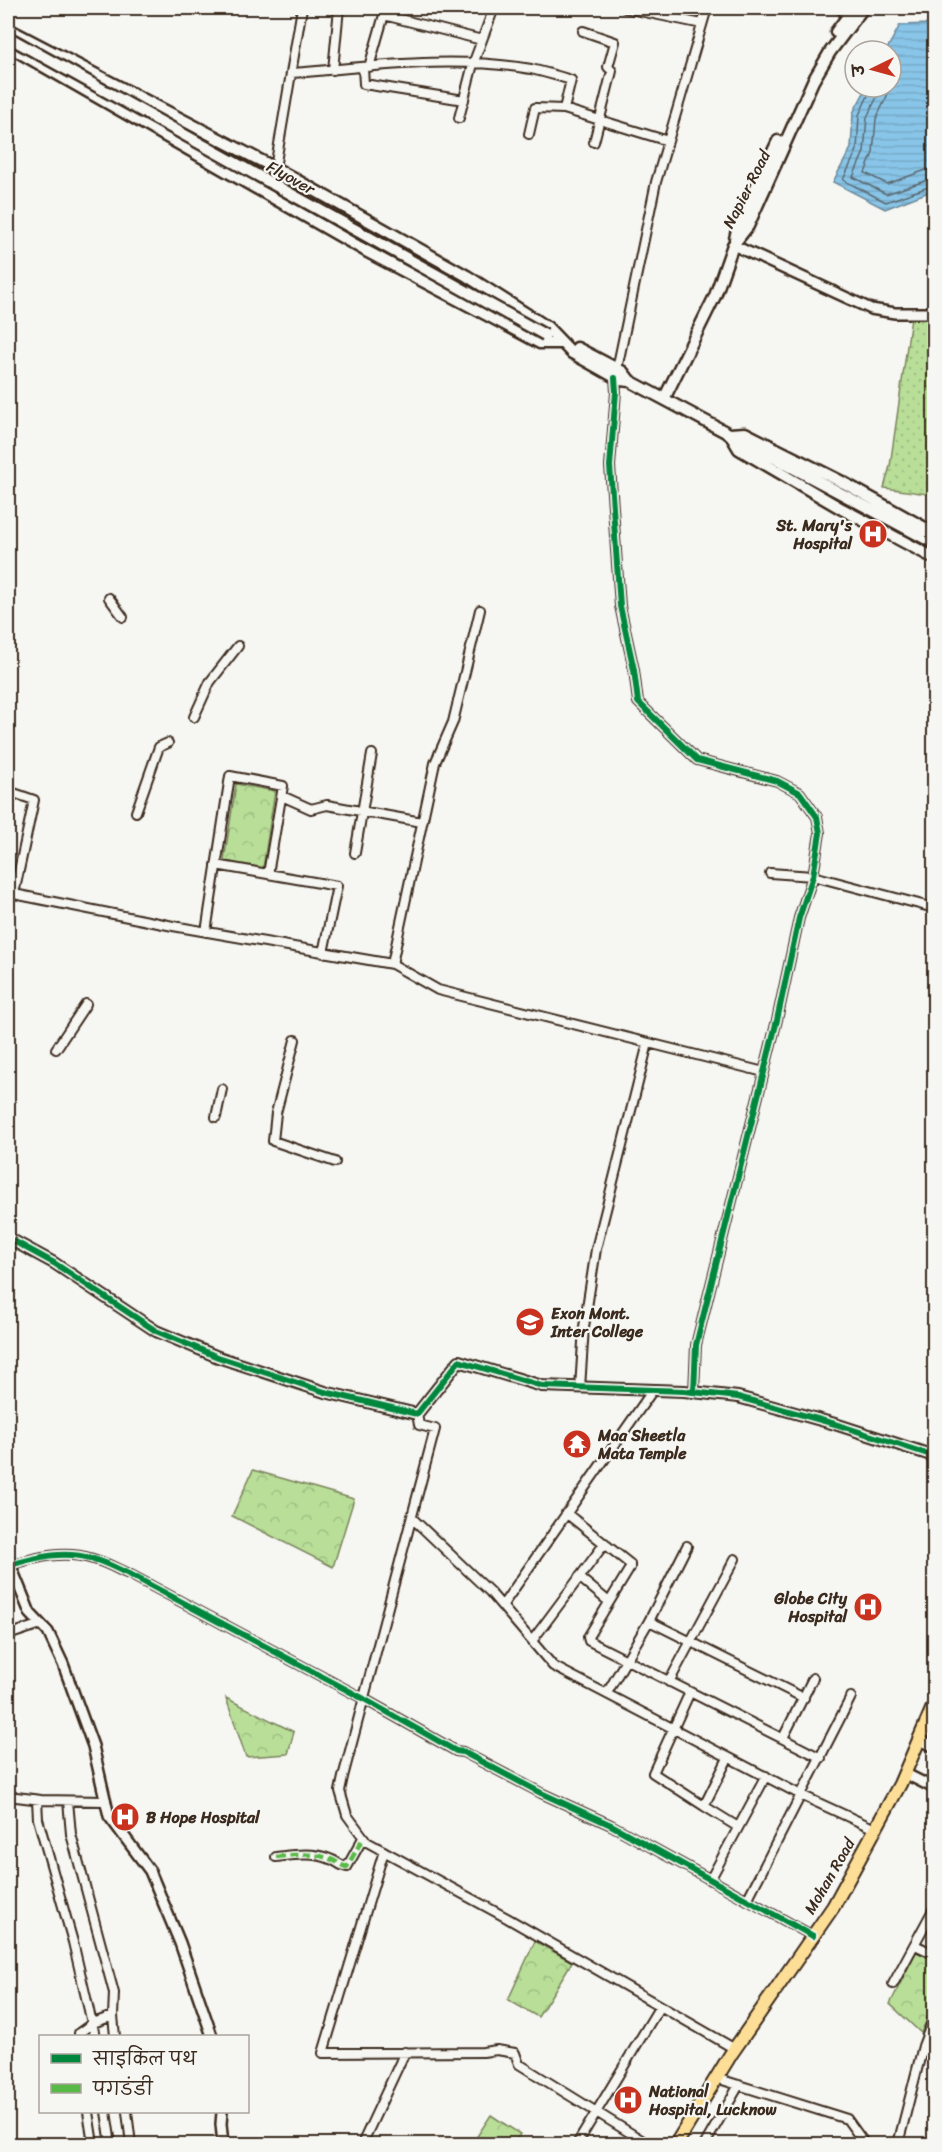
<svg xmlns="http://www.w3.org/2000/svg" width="942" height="2152" font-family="Sriracha,'Playpen Sans Deva',sans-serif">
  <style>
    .grass { fill: url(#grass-dots); stroke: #7a845b; stroke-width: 1.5 }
    .forest { fill: url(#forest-crowns); stroke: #7a845b; stroke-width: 1.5 }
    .water { fill: url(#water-rules); stroke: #698797; stroke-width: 1.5 }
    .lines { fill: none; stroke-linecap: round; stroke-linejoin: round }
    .shore { stroke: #5a686f; stroke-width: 1.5 }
    .minor-casing { stroke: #3b2a1e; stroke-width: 12 }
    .tertiary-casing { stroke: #3b2a1e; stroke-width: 14 }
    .secondary-casing { stroke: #3b2a1e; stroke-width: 15 }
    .primary-casing { stroke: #3b2a1e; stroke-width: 16 }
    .minor { stroke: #f6f6f2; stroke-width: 8 }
    .tertiary { stroke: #f6f6f2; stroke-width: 9 }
    .secondary { stroke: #f6f6f2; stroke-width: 10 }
    .primary { stroke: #fdde96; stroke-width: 12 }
    .secondary-bridge-casing { stroke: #3b2a1e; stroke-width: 15; stroke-linecap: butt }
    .secondary-bridge { stroke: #f6f6f2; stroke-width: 10 }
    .quiet { stroke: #58b947; stroke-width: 4.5; stroke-dasharray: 9 4.5; stroke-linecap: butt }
    .cycleway-casing { stroke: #f6f6f2; stroke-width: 10 }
    .cycleway { stroke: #00873e; stroke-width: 6 }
    .labels { text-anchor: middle; stroke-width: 4.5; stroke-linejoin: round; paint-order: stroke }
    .street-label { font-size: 16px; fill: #3b2a1e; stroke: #f6f6f2 }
    .poi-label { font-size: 16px; font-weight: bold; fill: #3b2a1e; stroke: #f6f6f2; text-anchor: start }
  </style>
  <defs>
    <pattern id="grass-dots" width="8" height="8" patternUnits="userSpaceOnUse" patternTransform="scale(1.5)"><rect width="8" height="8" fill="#b8de98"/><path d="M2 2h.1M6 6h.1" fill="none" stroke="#9fbf83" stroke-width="1.8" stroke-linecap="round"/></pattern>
    <pattern id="forest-crowns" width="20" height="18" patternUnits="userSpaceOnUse" patternTransform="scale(1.5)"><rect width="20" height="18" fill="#b8de98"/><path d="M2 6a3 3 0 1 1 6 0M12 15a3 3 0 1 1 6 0" fill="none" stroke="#9fbf83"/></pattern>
    <pattern id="water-rules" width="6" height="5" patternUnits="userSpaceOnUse" patternTransform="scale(1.5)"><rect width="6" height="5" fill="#88c5e8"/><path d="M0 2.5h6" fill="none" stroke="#76a9c7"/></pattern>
  </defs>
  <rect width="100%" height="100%" fill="#f6f6f2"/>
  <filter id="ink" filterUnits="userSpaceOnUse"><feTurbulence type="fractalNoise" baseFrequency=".0167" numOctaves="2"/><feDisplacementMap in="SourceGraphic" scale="12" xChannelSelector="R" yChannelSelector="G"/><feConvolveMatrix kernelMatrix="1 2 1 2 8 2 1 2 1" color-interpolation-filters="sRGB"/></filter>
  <g filter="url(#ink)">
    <!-- grass -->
    <path class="grass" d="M911 318 934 320V495L884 488 890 466Z"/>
    <!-- forest -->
    <path class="forest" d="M236 784 275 791 263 868 224 861Z
      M253 1470 354 1499 333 1567 232 1516Z
      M226 1698 294 1732 288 1754 246 1757Z
      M535 1941 572 1962 538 2017 508 2000Z
      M916 1952 934 1960V2003L921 2033 890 2004Z
      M491 2115 520 2134 514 2144H472Z"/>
    <!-- water -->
    <path class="water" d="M934 22V190L885 209 833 182 851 148 853 113 867 87H891V51H886L900 25 932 24Z"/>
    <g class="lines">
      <!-- shore -->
      <path class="shore" d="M872 87 859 115 857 150 843 180 886 202 934 185
        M879 87 878 95 867 117 864 152 853 177 886 194 934 178
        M888 87 887 96 876 119 873 153 865 173 887 184 926 170 934 169"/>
      <!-- minor casing -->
      <g class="minor-casing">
        <path id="minor" d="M625 8 702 24
          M839 8 852 18
          M384 15 482 40
          M583 31 615 42 608 67 612 71 594 142
          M369 67 386 8
          M363 68 364 84 464 100
          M333 70 339 8
          M291 73C369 67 452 55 531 69 544 72 558 76 571 80L564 109 668 141
          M459 118 473 64 494 8
          M529 134 535 108 564 109
          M260 190 275 168 302 8
          M617 369 656 182 707 8
          M615 378 616 392 610 466 620 606 634 670 638 702 697 760 777 781 800 793 817 817 820 833 813 876 799 918 777 1020 696 1345 694 1392
          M109 598 123 617
          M194 717 210 682 238 646
          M8 791 34 800 14 894 8 893
          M282 796 311 809 327 805 422 822
          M136 812 159 747 168 743
          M355 853 372 754
          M216 865 337 886 323 953
          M770 873 813 876 934 908
          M14 894 173 926 392 964 438 990 764 1072
          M206 932 230 776 283 786 268 874
          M392 964 435 763 453 722 480 610
          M295 1040 276 1113 273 1141 335 1162
          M56 1049 86 1004
          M216 1117 222 1089
          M580 1388 584 1327 596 1249 648 1043
          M417 1414 419 1425 435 1429 343 1777 340 1791 347 1815 367 1842 507 1918 735 2049
          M566 1513 630 1564V1568L588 1637 589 1641 821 1758
          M412 1518 490 1592 553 1666 801 1795 875 1829
          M10 1565C37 1557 64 1550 93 1559 106 1562 119 1570 131 1575L364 1699 456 1751 463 1752 541 1793 611 1825 813 1936
          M579 1577 609 1602
          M502 1606 653 1390
          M649 1621 804 1698
          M8 1635 41 1624
          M532 1641 605 1543
          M669 1682 735 1559
          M690 1692 653 1773 704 1806 728 1758
          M607 1693 649 1621 687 1546
          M783 1738 813 1678
          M8 1796 41 1800 106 1801
          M37 1800 38 1819 73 1942 95 2036
          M68 1801 71 1834 114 1993 113 2016 115 2036
          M704 1806 738 1827
          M384 1851 323 2053 483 2052 497 2050 515 2053 519 2064 648 2144
          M276 1857C294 1855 313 1852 330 1859 337 1861 340 1866 347 1867L363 1838
          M710 1880 766 1776
          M747 1900 851 1697
          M915 1945 934 1954
          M893 1984 934 1908
          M79 2036V2033L93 2023 113 2016
          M923 2046 934 2058
          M716 2078 847 2119 865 2144
          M88 2112 93 2144
          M106 2112 111 2144
          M127 2112 131 2144
          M362 2144 405 2052
          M577 2144 660 2006
          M705 2144 739 2085
          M898 2144 923 2046 934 2017"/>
      </g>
      <!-- tertiary casing -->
      <g class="tertiary-casing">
        <path id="tertiary" d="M733 245 871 309 895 313H934
          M8 1238 54 1263 156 1331 218 1357 325 1392 417 1414 459 1361 542 1386 684 1391 738 1397 835 1424 934 1456
          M8 1559 30 1613 48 1632 63 1664 93 1746 109 1816 150 1871 180 1943 212 2036
          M919 1739 934 1747
          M904 1773 934 1788
          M222 2112 221 2124 223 2144"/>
      </g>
      <!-- secondary casing -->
      <g class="secondary-casing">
        <path id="secondary" d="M8 29 275 168 467 276 547 327 572 353 620 380 630 381 934 543
          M836 32 854 8
          M8 46 366 251 540 343H561
          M735 239 738 225 778 141
          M577 348 623 372 630 381
          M664 399 715 296 733 245 748 226 813 81 830 52 863 8
          M934 533 844 483 745 433 730 434 739 449 842 509 934 558"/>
      </g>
      <!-- primary casing -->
      <g class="primary-casing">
        <path id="primary" d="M676 2144 731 2054 833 1907 900 1784 934 1705"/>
      </g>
      <!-- minor -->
      <use href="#minor" class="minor"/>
      <!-- tertiary -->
      <use href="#tertiary" class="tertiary"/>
      <!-- secondary -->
      <use href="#secondary" class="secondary"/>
      <!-- primary -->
      <use href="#primary" class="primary"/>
      <!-- secondary-bridge casing -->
      <g class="secondary-bridge-casing">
        <path id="secondary-bridge" d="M8 37 545 335"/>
      </g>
      <!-- secondary-bridge -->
      <use href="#secondary-bridge" class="secondary-bridge"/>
      <!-- quiet -->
      <path class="quiet" d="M276 1857C294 1855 313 1852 330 1859 337 1861 340 1866 347 1867L363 1838"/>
      <!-- cycleway casing -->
      <g class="cycleway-casing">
        <path id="cycleway" d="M615 378 616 392 610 466 620 606 634 670 638 702 697 760 777 781 800 793 817 817 820 833 813 876 799 918 777 1020 696 1345 694 1392
          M8 1238 54 1263 156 1331 218 1357 325 1392 417 1414 459 1361 542 1386 684 1391 738 1397 835 1424 934 1456
          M10 1565C37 1557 64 1550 93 1559 106 1562 119 1570 131 1575L364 1699 456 1751 463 1752 541 1793 611 1825 813 1936"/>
      </g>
      <!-- cycleway -->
      <use href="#cycleway" class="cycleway"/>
    </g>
  </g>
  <!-- icons -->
  <defs>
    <g id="hospital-disc" transform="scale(1.5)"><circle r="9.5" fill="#c8321e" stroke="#f6f6f2"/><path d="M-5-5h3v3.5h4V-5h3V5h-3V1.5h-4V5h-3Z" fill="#fff"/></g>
    <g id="university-disc" transform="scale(1.5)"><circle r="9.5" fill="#c8321e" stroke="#f6f6f2"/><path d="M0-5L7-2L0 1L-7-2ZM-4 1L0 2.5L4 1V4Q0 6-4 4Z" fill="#fff"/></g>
    <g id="temple-disc" transform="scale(1.5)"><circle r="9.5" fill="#c8321e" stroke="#f6f6f2"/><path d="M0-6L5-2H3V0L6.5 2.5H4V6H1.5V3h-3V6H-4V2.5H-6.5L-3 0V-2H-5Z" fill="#fff"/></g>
  </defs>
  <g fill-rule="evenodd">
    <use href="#hospital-disc" x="873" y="534"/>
    <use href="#university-disc" x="530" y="1322"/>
    <use href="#temple-disc" x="577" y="1444"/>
    <use href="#hospital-disc" x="868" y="1607"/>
    <use href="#hospital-disc" x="125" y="1817"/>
    <use href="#hospital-disc" x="628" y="2100"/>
  </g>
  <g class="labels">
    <!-- street labels -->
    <g class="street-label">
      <text transform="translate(291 177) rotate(29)" y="6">Flyover</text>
      <text transform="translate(746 189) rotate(-63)" y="6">Napier Road</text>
      <text transform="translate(829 1876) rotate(-60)" y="6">Mohan Road</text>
    </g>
    <!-- poi labels -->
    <g class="poi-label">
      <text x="852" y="531" text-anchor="end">St. Mary's<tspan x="852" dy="18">Hospital</tspan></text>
      <text x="551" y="1319">Exon Mont.<tspan x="551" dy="18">Inter College</tspan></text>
      <text x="598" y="1441">Maa Sheetla<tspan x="598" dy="18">Mata Temple</tspan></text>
      <text x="847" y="1604" text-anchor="end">Globe City<tspan x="847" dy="18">Hospital</tspan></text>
      <text x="146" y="1823">B Hope Hospital</text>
      <text x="649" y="2097">National<tspan x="649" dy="18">Hospital, Lucknow</tspan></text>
    </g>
  </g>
  <!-- margin -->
  <rect width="942" height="2152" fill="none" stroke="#f6f6f2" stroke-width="30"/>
  <rect x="15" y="15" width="912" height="2122" fill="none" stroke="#3b2a1e" stroke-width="2" filter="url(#ink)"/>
  <!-- legend -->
  <rect x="39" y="2035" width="210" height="78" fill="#f6f6f2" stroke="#aba49d" stroke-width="1.5"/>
  <rect x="51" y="2054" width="30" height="9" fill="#00873e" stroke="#aba49d" stroke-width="1.5"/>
  <text x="93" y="2065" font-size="18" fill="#3b2a1e">साइकिल पथ</text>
  <rect x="51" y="2084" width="30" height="9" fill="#58b947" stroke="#aba49d" stroke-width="1.5"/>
  <text x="93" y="2095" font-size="18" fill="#3b2a1e">पगडंडी</text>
  <!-- north arrow -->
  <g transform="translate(873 69) rotate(265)"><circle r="28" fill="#f6f6f2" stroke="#aba49d" stroke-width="1.5"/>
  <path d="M0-4.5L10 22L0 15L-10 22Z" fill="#c8321e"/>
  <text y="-9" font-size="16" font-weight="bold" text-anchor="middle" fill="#3b2a1e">उ</text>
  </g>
</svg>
